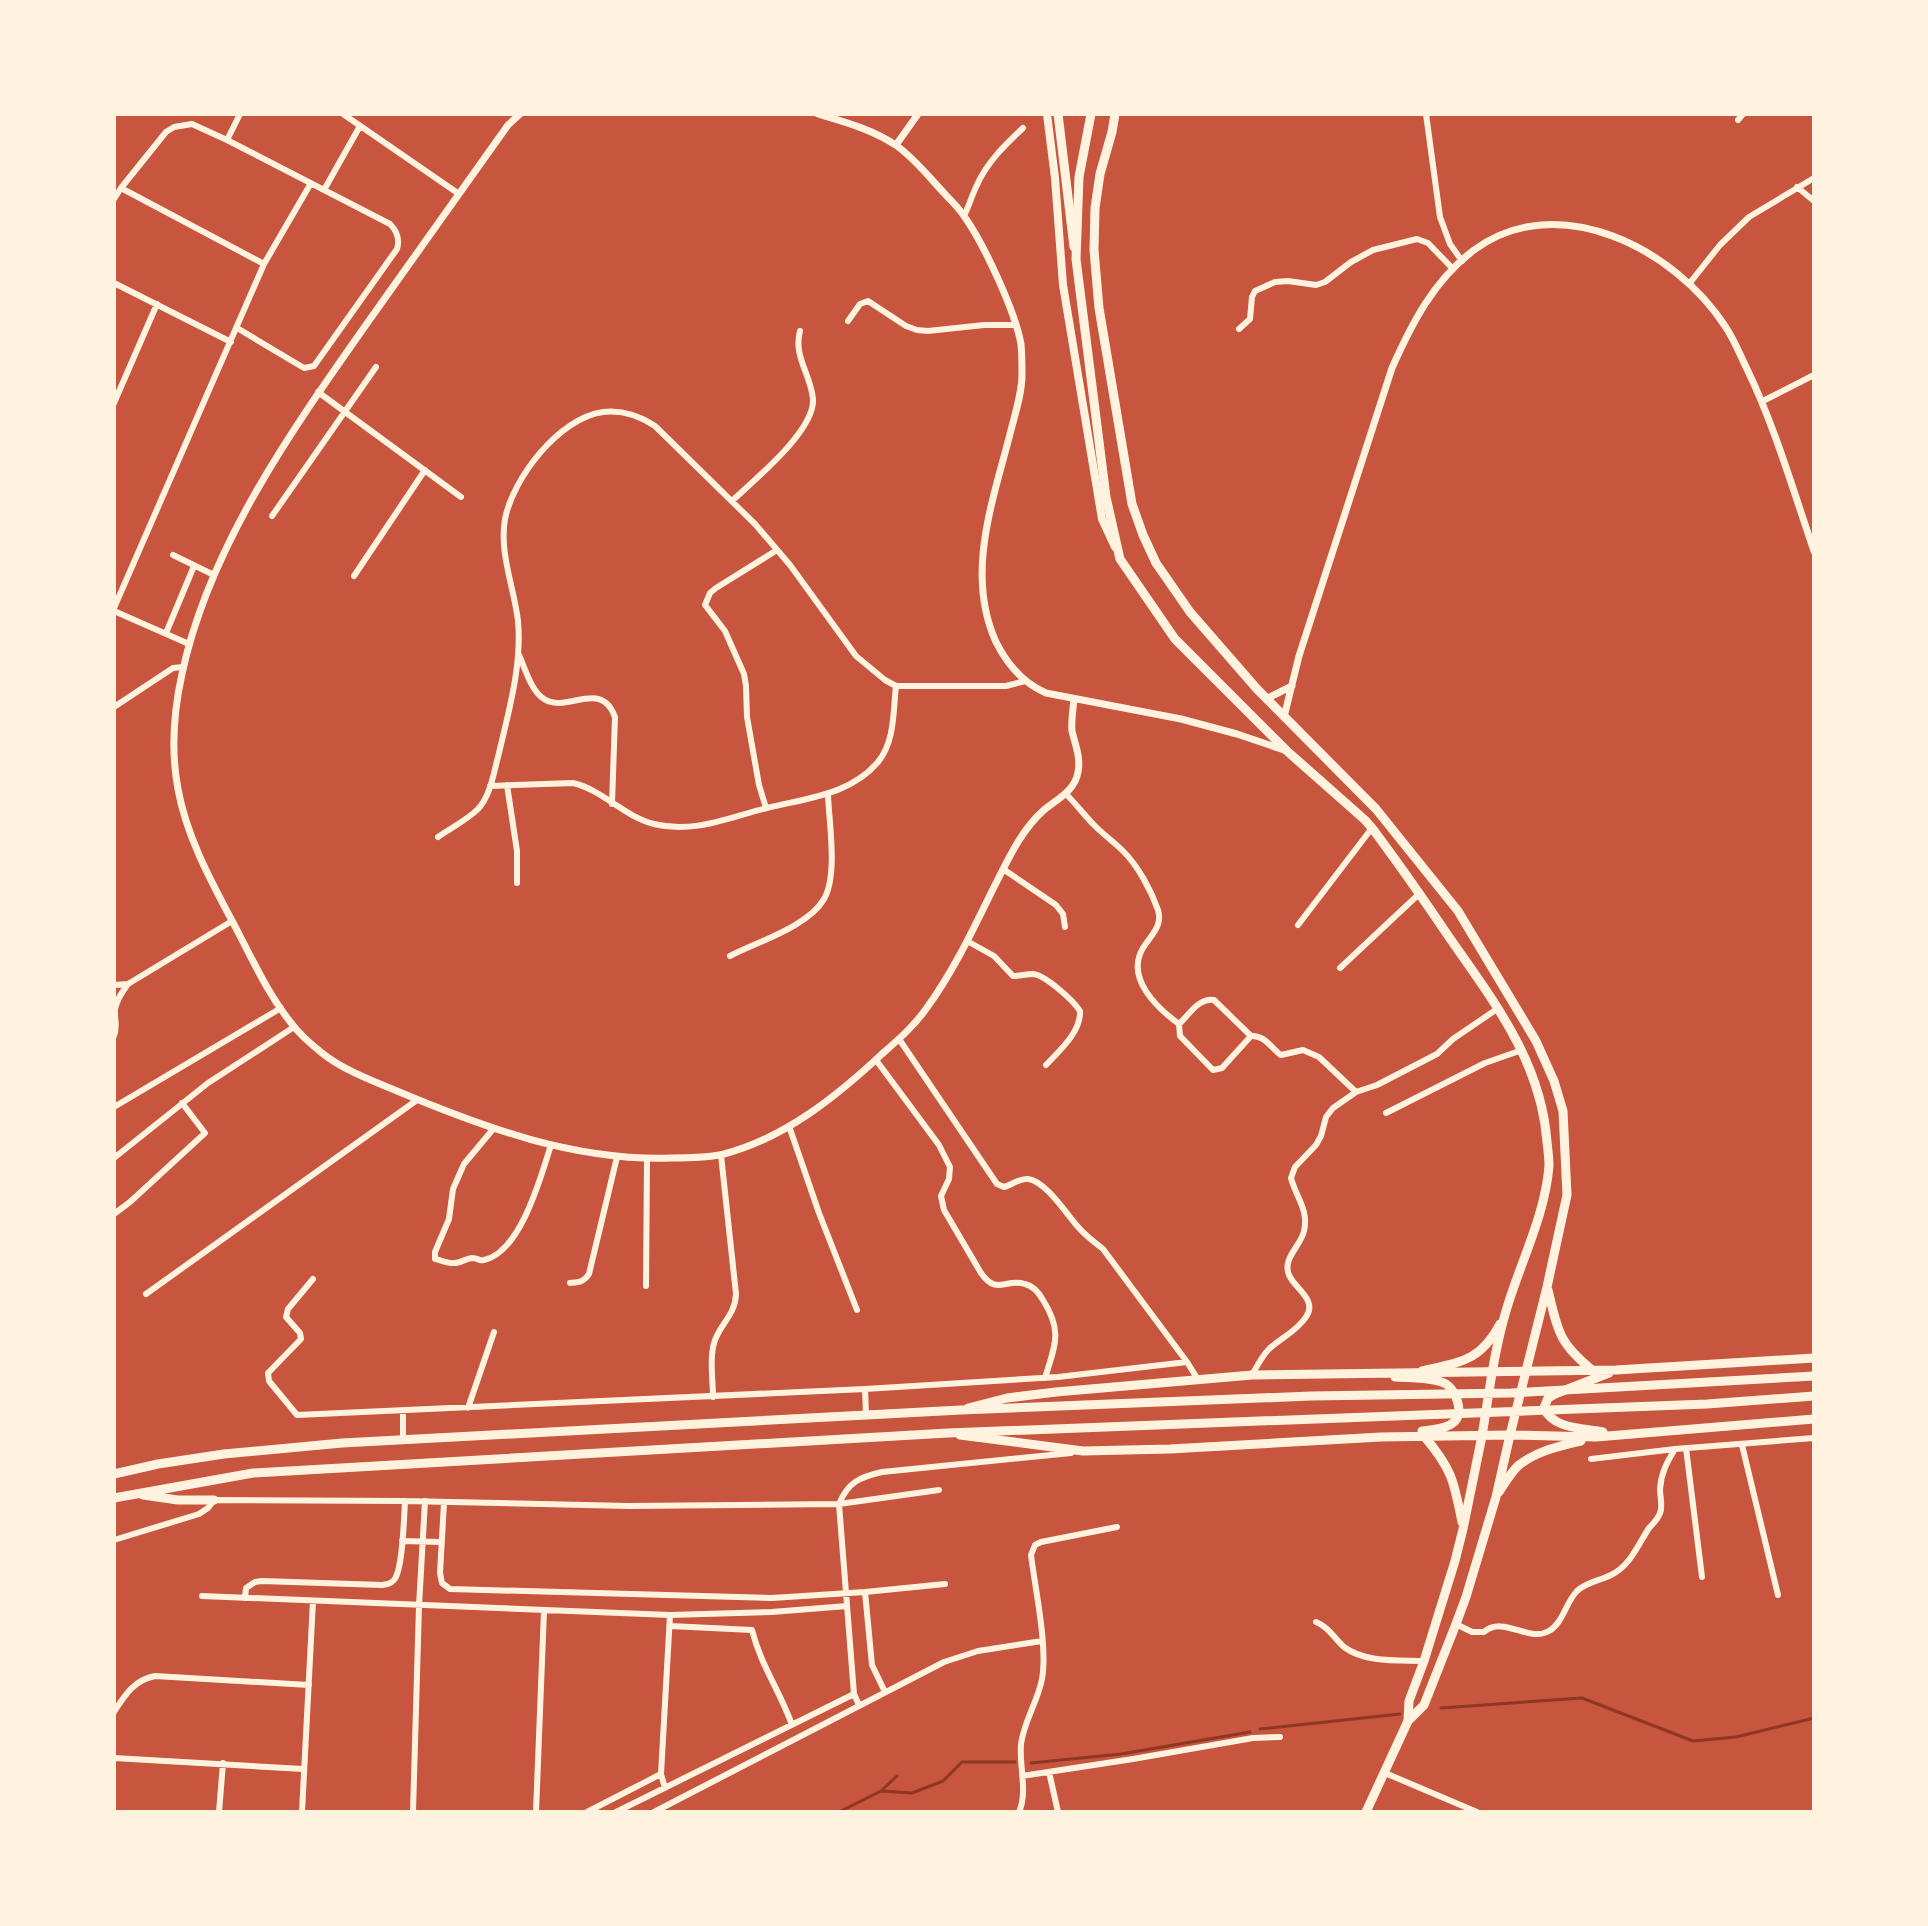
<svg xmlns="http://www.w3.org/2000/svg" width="1928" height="1926" font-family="Jost,sans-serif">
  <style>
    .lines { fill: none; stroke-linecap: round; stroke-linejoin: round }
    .stream { stroke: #8f3625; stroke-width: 3 }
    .minor { stroke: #fff3e0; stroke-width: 6 }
    .tertiary { stroke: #fff3e0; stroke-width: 7 }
    .secondary { stroke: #fff3e0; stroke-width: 8 }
    .primary { stroke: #fff3e0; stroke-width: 9 }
    .trunk { stroke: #fff3e0; stroke-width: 9 }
  </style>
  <rect width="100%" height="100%" fill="#c8553d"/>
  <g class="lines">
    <!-- stream -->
    <path class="stream" d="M1441 1708 1582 1698 1693 1741 1736 1737 1814 1718
      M1260 1729 1400 1714
      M1031 1763 1121 1754 1250 1732
      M882 1790 897 1776
      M839 1812 881 1791 912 1793 943 1781 962 1762H1015"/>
    <!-- minor -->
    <path class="minor" d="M343 114 459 194
      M1426 114 1440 217 1450 244 1462 261
      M1738 120 1743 114
      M227 140 240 114
      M1797 187 1814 201
      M121 188 264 264
      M324 190 360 126
      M114 199 121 188 166 132 174 127 192 124 227 140 390 224C397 231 400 239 397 249L314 366 304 368 237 328
      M964 216C969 206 972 195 977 185 987 162 1006 144 1023 128
      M114 283 231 342
      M1689 284 1720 245 1749 217 1814 178
      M848 321 860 304 868 301 906 326 917 330 928 331 984 325H1016
      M1239 329 1250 319 1252 297 1255 291 1275 282 1288 281 1316 285 1325 282 1351 262 1373 250 1417 239 1428 243 1453 269
      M318 392 461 497
      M1763 401 1814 375
      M114 403 157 304
      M732 501C754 480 815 431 813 399 811 375 793 356 800 331
      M272 516 376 367
      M173 555 214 575
      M354 576 425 470
      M114 608 264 264 311 183
      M114 611 189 644
      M166 633 194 566
      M519 655C525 668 531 691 544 699 567 714 601 678 615 717L612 804
      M114 707 173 668 183 667
      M507 785 517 851V883
      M490 786 573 783C603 790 623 816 654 824 694 834 729 817 767 808 807 798 850 795 878 762 895 741 893 712 896 686
      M1066 794C1076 804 1085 816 1095 826 1104 835 1114 842 1123 851 1138 866 1151 890 1158 910 1163 926 1151 935 1143 948 1125 978 1157 1008 1179 1024 1189 1015 1199 997 1214 1000L1251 1036C1265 1035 1271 1048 1281 1055L1303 1050 1319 1057 1356 1092
      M766 808 759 785 747 717 746 686 744 674 725 631 705 605 710 593 716 588 777 550
      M438 837C451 828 467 820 478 809 491 795 494 771 499 753 509 710 522 665 518 621 514 587 499 553 505 519 513 478 559 418 603 412 622 410 640 416 655 426L755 524 790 565 856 656 885 680 896 686H1006L1025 681
      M1003 869 1056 905 1063 914 1065 927
      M1298 925 1372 828
      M967 941 994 956 1013 976C1020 976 1026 974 1033 974 1045 975 1073 1000 1080 1011 1081 1032 1060 1050 1046 1065
      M730 956C757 942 809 926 824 899 838 875 829 822 828 795
      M1340 968 1419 894
      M114 985 128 984
      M1179 1024 1180 1036 1213 1070 1222 1068 1251 1036
      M114 1036C118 1026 114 1019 115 1009 117 999 122 992 128 984L232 921
      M899 1039 997 1184 1004 1187C1012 1185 1019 1178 1028 1179 1046 1181 1067 1215 1079 1228 1086 1236 1094 1242 1103 1249L1187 1362
      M876 1060 939 1145 950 1167 949 1179 941 1196 944 1210 981 1273C997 1296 1005 1278 1025 1284 1034 1286 1039 1293 1043 1300 1063 1332 1055 1345 1045 1378
      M114 1107 281 1008
      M1386 1113 1485 1063 1522 1050
      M789 1126 819 1213 857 1310
      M494 1128 464 1164 453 1189 449 1219 435 1252V1259C441 1260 448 1264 454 1263 460 1263 465 1259 472 1258 479 1258 477 1261 484 1260 521 1252 541 1176 551 1145
      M114 1158 208 1083 294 1027
      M114 1214 130 1202 205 1133 182 1103
      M313 1279 288 1309 286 1317 300 1333 301 1339 268 1373 269 1381 297 1415 865 1389 1058 1377 1187 1362 1197 1378
      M570 1283C579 1282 584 1282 589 1274L617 1157
      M646 1286 647 1159
      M146 1294 417 1100
      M1252 1375C1257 1366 1262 1356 1269 1349 1281 1338 1297 1331 1306 1317 1318 1300 1295 1289 1289 1275 1282 1258 1301 1246 1304 1231 1309 1210 1296 1197 1291 1178L1295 1167 1316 1145 1321 1136 1326 1117 1333 1108 1356 1092 1377 1085 1437 1054 1453 1039 1497 1009
      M865 1389 866 1414
      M713 1397C713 1379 709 1357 715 1340 722 1322 735 1315 736 1294L721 1155
      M468 1408 494 1332
      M403 1411V1440
      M1742 1445 1778 1595
      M1686 1448 1702 1577
      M1591 1459 1675 1449
      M444 1503 440 1573 442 1583 450 1589 772 1598 865 1592 945 1584
      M114 1540 199 1514 208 1508 214 1500 405 1501 629 1506 839 1504 939 1490
      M402 1541 441 1542
      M865 1592 872 1665 885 1692
      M202 1596 670 1615 772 1612 847 1606
      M245 1598 246 1588 255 1582 262 1581 382 1585C388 1584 390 1584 394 1580 403 1570 404 1516 405 1501
      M1316 1622C1329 1627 1334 1638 1344 1647 1365 1663 1399 1660 1424 1661
      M1456 1624 1472 1632H1484C1504 1615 1528 1643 1549 1631 1563 1623 1566 1602 1577 1591 1587 1582 1599 1581 1611 1575 1630 1566 1638 1545 1649 1528 1653 1524 1658 1519 1660 1513 1663 1507 1660 1496 1660 1489 1661 1473 1667 1462 1675 1449L1814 1438
      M670 1626 752 1630C761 1666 780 1691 792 1725
      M859 1705 854 1694 839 1504C848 1482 860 1477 882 1472L1071 1453
      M114 1712C125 1695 134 1680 155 1676L309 1685
      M114 1758 303 1769
      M1049 1772 1058 1812
      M1385 1773 1477 1812
      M1022 1776 1133 1759 1253 1738 1280 1737
      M665 1788 661 1774 670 1615
      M219 1812 223 1763
      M302 1812 313 1601
      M413 1812 419 1606 425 1501
      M536 1812 544 1611
      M587 1812 661 1774
      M616 1812 854 1694
      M654 1812 944 1662 978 1651 1042 1641
      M1019 1812C1028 1792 1019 1766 1021 1744 1024 1721 1038 1701 1042 1679 1048 1647 1035 1588 1031 1555L1035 1545 1041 1542 1117 1527"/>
    <!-- tertiary -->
    <path class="tertiary" d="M520 114 508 125C461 191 415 256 368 322 294 427 209 546 182 674 174 710 171 752 178 789 187 840 215 888 239 934 255 965 270 997 292 1024 300 1035 312 1045 322 1053 343 1070 373 1081 397 1091 485 1128 575 1161 671 1158 688 1158 707 1158 724 1154 785 1138 837 1096 882 1054 898 1040 914 1026 926 1009 953 972 973 930 993 889 1007 862 1020 831 1044 810 1057 799 1075 791 1078 772 1081 758 1075 744 1072 731 1071 720 1073 710 1074 699
      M818 114C845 122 874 130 897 146 915 159 929 177 944 193 951 201 959 208 964 216 984 244 1015 311 1021 344 1022 354 1022 364 1022 374 1022 394 1015 414 1010 434 993 501 965 574 996 642 1007 664 1023 683 1046 693L1181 719 1237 734 1284 750
      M896 145 918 114
      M1266 699 1292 686
      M1284 717 1299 656 1392 368C1412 323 1434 280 1474 250 1558 188 1675 249 1725 326 1734 339 1740 355 1747 369 1775 427 1793 490 1814 551"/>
    <!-- secondary -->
    <path class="secondary" d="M1047 114 1055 178 1063 285 1102 519 1115 547"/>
    <!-- primary -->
    <path class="primary" d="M1058 114 1074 247
      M1395 1377C1408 1378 1435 1377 1446 1384 1451 1387 1455 1394 1457 1400 1466 1427 1441 1429 1422 1431
      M968 1408 1007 1398 1056 1392 1252 1375 1616 1370 1814 1358
      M1603 1432C1582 1428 1553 1429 1544 1408L1548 1398 1555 1394 1609 1373
      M960 1435 1083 1451 1170 1449 1381 1437 1510 1435 1596 1437 1814 1419
      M1424 1436C1452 1469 1454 1481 1462 1522
      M1499 1492C1505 1483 1511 1472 1519 1465 1537 1451 1560 1446 1581 1441
      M1408 1721 1409 1701 1424 1661 1455 1561 1463 1529 1482 1436
      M1366 1812 1408 1721 1424 1705 1456 1624 1466 1597 1496 1497 1510 1435"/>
    <!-- trunk -->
    <path class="trunk" d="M1091 114 1079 177 1076 259 1106 497 1120 559 1175 639 1287 751 1365 820 1372 828C1399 864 1424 900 1449 937 1494 1002 1541 1061 1547 1142 1548 1150 1549 1158 1549 1166 1545 1216 1520 1263 1506 1311 1494 1351 1489 1394 1482 1436
      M1115 114 1112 132 1100 174 1095 208 1094 250 1099 308 1132 504 1143 535 1156 563 1190 612 1257 689 1376 809 1458 911 1536 1041 1554 1081 1563 1111 1567 1195 1547 1287 1510 1435
      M1548 1290C1558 1331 1558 1342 1592 1370
      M1422 1371C1460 1362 1480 1362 1500 1324
      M114 1474 158 1464 224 1454 342 1443 961 1410 1311 1396 1511 1393 1814 1376
      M143 1495 178 1500H214
      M114 1498 253 1473 948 1433 1707 1404 1814 1396"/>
  </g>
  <!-- border -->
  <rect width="1928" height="1926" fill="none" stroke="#fff3e0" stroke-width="232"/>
</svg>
